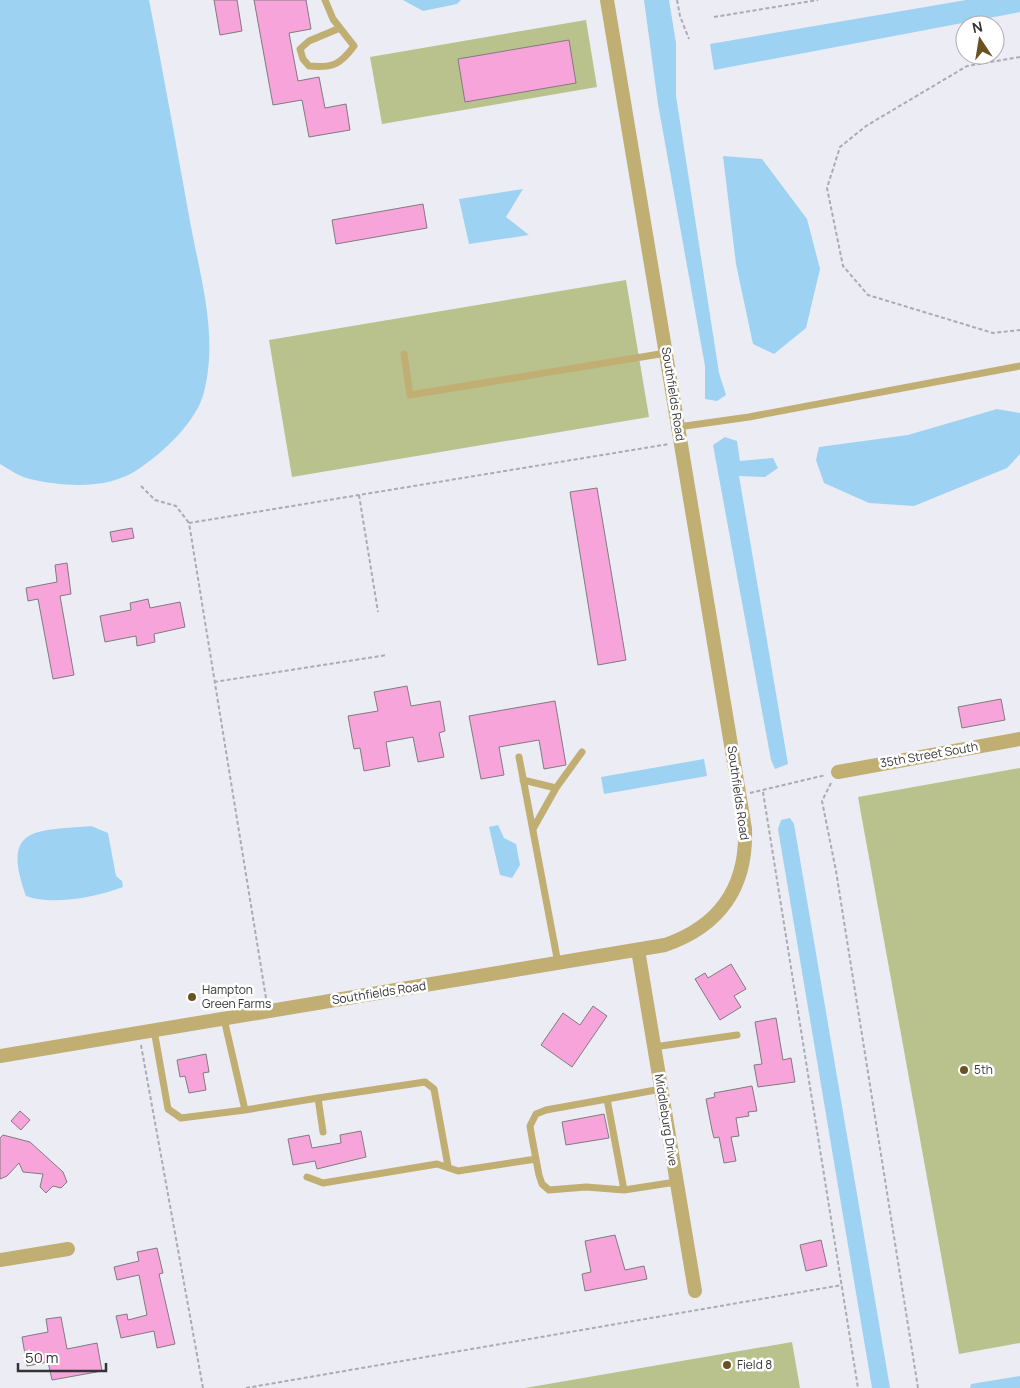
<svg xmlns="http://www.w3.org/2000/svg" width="1020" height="1388" font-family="Manrope,sans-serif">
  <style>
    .green { fill: #b9c28c }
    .water { fill: #9dd2f3 }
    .building { fill: #f7a4da; stroke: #817b7f }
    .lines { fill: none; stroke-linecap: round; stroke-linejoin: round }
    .path { stroke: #ababb1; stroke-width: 2; stroke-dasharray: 4 2.5; stroke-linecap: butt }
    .service { stroke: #c1ae73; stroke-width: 7 }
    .minor { stroke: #c1ae73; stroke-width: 14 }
    .poi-dot { fill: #6a5222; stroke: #fff; stroke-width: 2 }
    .labels { text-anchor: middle; stroke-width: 5; stroke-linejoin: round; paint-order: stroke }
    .street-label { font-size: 12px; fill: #343437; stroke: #fff }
    .poi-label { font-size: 12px; fill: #343437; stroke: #fff; text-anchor: start }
  </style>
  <rect width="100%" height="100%" fill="#ececf4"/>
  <!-- green -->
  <path class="green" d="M586 20 597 87 382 124 370 57Z
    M626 280 649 417 292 477 269 340Z
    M1020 768V1343L959 1354 858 797Z
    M792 1342 800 1388H525Z"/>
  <!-- water -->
  <path class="water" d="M0 0H149C163 72 176 144 189 216 199 273 219 334 204 392 197 421 164 452 140 468 110 490 65 487 30 479 20 477 9 469 0 464Z
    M403 0H461L457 4 423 11Z
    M644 0H669L676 43V96L719 373 726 395 717 401 705 399V366L658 104Z
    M966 0H1020V12L714 70 710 44Z
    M723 156 762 159 807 219 820 269 806 328 774 354 753 344 736 264Z
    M523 189 506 217 529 235 469 244 459 199Z
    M997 409 1020 413V454L1007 468 914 506 869 503 824 483 816 460 819 447 908 435Z
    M725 437 737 441 740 461 773 458 778 468 765 477 739 476 788 764 775 769 771 760 713 445Z
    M704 759 707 776 604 794 601 777Z
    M790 818 794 824 890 1388H872L778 829 781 820Z
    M498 825 504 838 516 844 520 865 512 878 500 875 489 827Z
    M91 826 108 833 116 876 122 881 123 887C97 897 51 906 26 896 0 825 37 831 91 826Z
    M1020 1376V1388H970L971 1384Z"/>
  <!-- building -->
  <path class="building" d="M214 0H237L242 31 220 35Z
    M254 0H306L311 29 289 33 298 81 319 77 325 108 346 104 350 130 309 137 302 100 273 105Z
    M569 40 576 83 465 102 458 59Z
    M423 204 427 228 336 244 332 220Z
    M597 488 626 660 598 665 570 492Z
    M132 528 134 538 112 542 110 532Z
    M67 563 71 594 60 596 74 675 53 679 38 599 28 601 26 588 57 582 55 565Z
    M148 599 150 608 180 602 185 627 154 634 155 642 137 646 136 636 105 642 100 616 131 610 130 603Z
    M407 686 411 706 440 701 445 731 439 733 444 757 418 762 413 737 386 742 390 766 364 771 360 748 354 749 348 716 378 711 374 692Z
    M1001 699 1005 720 962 728 958 707Z
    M555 701 566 765 544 769 539 740 499 747 504 775 481 779 469 716Z
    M731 964 746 989 734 996 741 1007 720 1020 695 979 705 973 708 978Z
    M593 1006 607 1016 572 1067 541 1045 563 1013 580 1025Z
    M776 1018 783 1060 791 1058 795 1082 758 1087 754 1065 762 1064 755 1022Z
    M206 1054 209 1072 203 1073 206 1090 189 1093 185 1076 180 1077 177 1060Z
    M752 1086 757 1111 748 1112 749 1116 736 1118 739 1136 731 1137 736 1161 724 1163 719 1137 714 1138 712 1130 706 1099 715 1097 714 1093Z
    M20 1111 30 1120 21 1130 11 1121Z
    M604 1114 609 1138 566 1145 562 1122Z
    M361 1131 366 1157 317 1169 315 1161 293 1165 288 1139 309 1135 312 1148 341 1143 340 1135Z
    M3 1135 30 1142 63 1172 67 1182 61 1188 53 1186 46 1193 40 1187 43 1174 23 1172 19 1163 7 1176 0 1179V1138Z
    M615 1235 625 1270 644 1266 647 1279 585 1291 582 1274 591 1272 585 1241Z
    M821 1240 827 1266 806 1271 800 1245Z
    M157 1248 163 1273 159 1274 175 1344 157 1348 154 1331 121 1338 116 1316 127 1314 128 1320 147 1315 139 1275 117 1280 114 1267 139 1261 137 1252Z
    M61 1317 67 1349 97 1343 102 1371 52 1380 48 1362 27 1366 22 1337 48 1332 46 1319Z"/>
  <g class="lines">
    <!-- path -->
    <path class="path" d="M677 0 680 16 689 39
      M714 17 818 0
      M1020 57 967 66 866 126 840 147 827 188 843 266 868 295 993 333 1020 330
      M141 486 155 500 176 506 189 523
      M359 495 378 612
      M214 682 387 655
      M831 783 822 801 836 871 918 1388
      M763 792 858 1388
      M750 793 826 775
      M266 998 189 523 669 444
      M141 1045 203 1388
      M246 1388 842 1285"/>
    <!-- service -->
    <path class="service" d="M325 0 333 19 354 46C340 65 333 68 309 66L303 59 300 49 309 41 340 28
      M404 354 410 395 666 353
      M678 427 749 417 1020 366
      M519 757 558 963
      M523 780 556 788
      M533 829 556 788 582 752
      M154 1030 168 1109 181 1118 245 1110 224 1019
      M654 1047 737 1035
      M661 1089 607 1099 624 1190 676 1182
      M318 1098 425 1082 434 1089 448 1166
      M607 1099 546 1110 536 1114 530 1126 532 1138 539 1175 542 1184 549 1190 586 1187 624 1190
      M245 1110 318 1098 323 1132
      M307 1177 323 1183 437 1164 458 1171 536 1159"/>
    <!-- minor -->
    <path class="minor" d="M838 772 1020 739
      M638 950 695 1291
      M0 1056 665 945C720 926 747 887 745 829L607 0
      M0 1260 68 1249"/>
  </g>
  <!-- markers -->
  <g class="poi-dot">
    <circle cx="192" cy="997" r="5"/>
    <circle cx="964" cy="1070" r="5"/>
    <circle cx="727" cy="1365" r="5"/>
  </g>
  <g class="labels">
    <!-- street labels -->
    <g class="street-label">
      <text transform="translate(673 394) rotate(81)" y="4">Southfields Road</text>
      <text transform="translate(929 755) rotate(-10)" y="4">35th Street South</text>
      <text transform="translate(738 793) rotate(82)" y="4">Southfields Road</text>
      <text transform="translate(379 993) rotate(-9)" y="4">Southfields Road</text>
      <text transform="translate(666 1120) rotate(81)" y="4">Middleburg Drive</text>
    </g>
    <!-- poi labels -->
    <g class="poi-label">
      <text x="202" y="994">Hampton<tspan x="202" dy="14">Green Farms</tspan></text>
      <text x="974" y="1074">5th</text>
      <text x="737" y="1369">Field 8</text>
    </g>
  </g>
  <!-- north arrow -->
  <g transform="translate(980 40) rotate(348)"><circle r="24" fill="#ffffff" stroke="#aeaeaf"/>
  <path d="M0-4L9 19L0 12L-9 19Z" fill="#6a5222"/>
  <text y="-8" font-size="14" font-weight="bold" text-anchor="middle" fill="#343437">N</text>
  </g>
  <!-- scale -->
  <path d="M18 1363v8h88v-8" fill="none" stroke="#343437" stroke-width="2.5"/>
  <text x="25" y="1363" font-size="15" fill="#343437" stroke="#ffffff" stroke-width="4" paint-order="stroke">50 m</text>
</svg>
